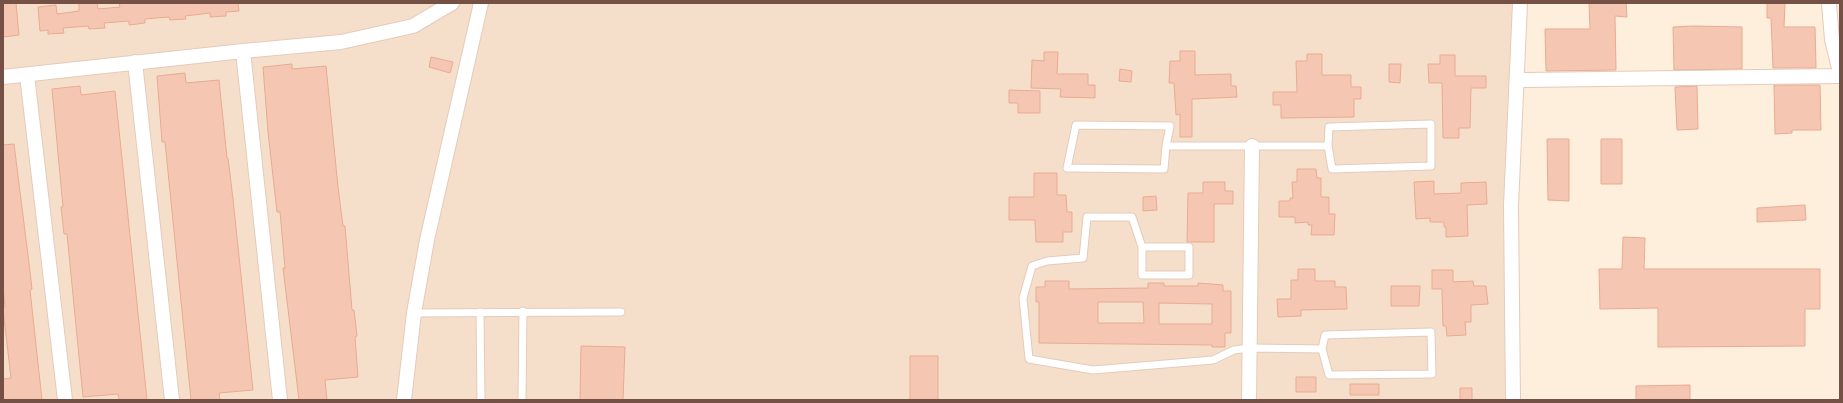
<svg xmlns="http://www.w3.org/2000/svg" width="1843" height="403" font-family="'Space Grotesk',sans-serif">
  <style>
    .residential { fill: #f6dfca }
    .building { fill: #f5c7b2; stroke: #e9ab91; fill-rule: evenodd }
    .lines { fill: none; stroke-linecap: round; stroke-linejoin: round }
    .service-casing { stroke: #e4cbbb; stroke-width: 9 }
    .minor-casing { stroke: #e4cbbb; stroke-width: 16 }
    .service { stroke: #fff; stroke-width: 7 }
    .minor { stroke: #fff; stroke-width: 14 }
  </style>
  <rect width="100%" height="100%" fill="#feeedc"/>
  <!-- residential -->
  <path class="residential" d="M3 3H1528L1514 12 1511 400H3Z"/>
  <!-- building -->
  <path class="building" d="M3 3H16L19 35 3 37Z
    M79 3H97L98 9 120 7 119 3H238L239 11 226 12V16L210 17V13L185 16 186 19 170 20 169 17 145 19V23L129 25V21L104 23 105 28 89 29 88 26 63 28 64 33 48 34V30L40 31 38 7 56 5 57 14 79 11Z
    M1589 3H1626L1627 17 1615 16 1616 70 1546 71 1545 29H1590Z
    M1767 3H1785L1784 27H1815L1816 68H1773L1771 18H1767Z
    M1693 26 1742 27V69L1674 70 1673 27Z
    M1180 51H1195V75L1231 74V86H1236L1237 97 1192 99V137H1180V114L1176 115 1174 83H1169L1170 61H1180Z
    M1044 52H1058L1057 74H1088V85H1095V98L1060 97 1061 89 1031 88 1032 60 1044 61Z
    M1307 54H1322V75H1351V87H1361V99H1354V117L1281 118V105H1273V92H1297L1296 61H1307Z
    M1440 55H1455V76H1486V88H1471L1470 128H1459V138H1443L1442 83H1429L1428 64H1440Z
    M431 57 453 62 450 73 429 67Z
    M292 64V69L326 66 338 187 343 226H345L352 310H354L357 336 355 337 358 377 325 380 327 400H299L283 268H285L280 212H277L268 132 263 67Z
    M1389 64H1401L1400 83 1389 82Z
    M1120 69 1132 71 1131 82 1119 81Z
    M185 73 186 83 219 80 227 158H228L233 199 253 390 219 393 220 400H191L165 142H162L157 76Z
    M1774 85H1820L1821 130H1792V133L1775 134Z
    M80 86 81 95 115 91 147 400H119L118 394 83 397 67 234H64L61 207H63L52 89Z
    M1697 86 1698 129 1677 130 1675 87Z
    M1009 90 1040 91V113H1018V103H1009Z
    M1547 139H1569V201L1548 200Z
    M1601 139H1622V184H1601Z
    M14 144 29 263 32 289 30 290 42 400H3V379L11 378 3 310V307H5L3 286V145Z
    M1297 169H1316L1317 178H1321V197H1329V214H1335L1334 235H1311L1312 225H1308V222L1295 223V217H1279V201H1290V198H1293L1292 182H1297Z
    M1034 173H1057V195H1066L1067 212H1072V232H1063V242H1036L1035 220H1009V197H1034Z
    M1434 181V194L1461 193V183L1486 182 1487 204 1467 205 1468 236 1446 237V227H1444V222H1430V218L1416 219 1414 182Z
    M1203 182H1225V191H1233V204H1214V242H1187L1188 193H1203Z
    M1156 196 1157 210 1143 211V197Z
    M1805 205 1806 220 1757 222V208Z
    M1623 237 1645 238 1644 269H1820V309H1805V346L1658 347V308L1600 309 1599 269H1622Z
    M1298 269H1315V281H1335V287H1346L1347 309 1301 310V316L1278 317 1277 299H1291V280H1298Z
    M1432 270H1453V282L1473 281 1474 286H1486L1488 304 1471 305V322H1465L1466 335 1447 336 1446 326H1443L1442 289H1432Z
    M1045 281H1069V289L1148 288V283H1164V286H1198V283L1223 285V291H1231V333H1225V347H1212V345L1039 343V302H1036V287H1045ZM1098 302H1143L1144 323H1098ZM1159 303 1212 304V324H1159Z
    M1391 286H1420L1419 306H1391Z
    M581 346 625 347 623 400H580Z
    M910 356H938V400H910Z
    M1296 377H1316V392H1296Z
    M1350 384H1379V395H1350Z
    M1690 385V400H1636V386Z
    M1460 388H1472V400H1460Z"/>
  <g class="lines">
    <!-- service casing -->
    <g class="service-casing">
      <path id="service" d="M1166 146 1170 126 1076 125 1067 168 1164 169 1166 146H1328L1329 127 1431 124V166L1332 169 1328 146
        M1142 247H1189V275H1142V247L1132 217H1087L1083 258 1047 261 1032 266 1023 298 1029 359 1093 370 1213 360 1234 350 1249 348 1322 349
        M480 312 481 400
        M414 313 621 312
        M1431 332 1432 374 1329 375 1322 349 1325 335Z
        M522 400 523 311"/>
    </g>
    <!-- minor casing -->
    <g class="minor-casing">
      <path id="minor" d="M1829 3 1832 40 1840 72
        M243 51 280 400
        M135 62 172 400
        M27 75 65 400
        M3 77 243 51 341 42 413 26 452 3
        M1517 80 1840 76
        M404 400 414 313 427 240 481 3
        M1249 400 1252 146
        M1513 400 1511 206 1520 3"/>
    </g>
    <!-- service -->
    <use href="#service" class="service"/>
    <!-- minor -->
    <use href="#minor" class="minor"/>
  </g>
  <!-- border -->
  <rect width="1843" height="403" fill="none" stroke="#745144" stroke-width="8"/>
</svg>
